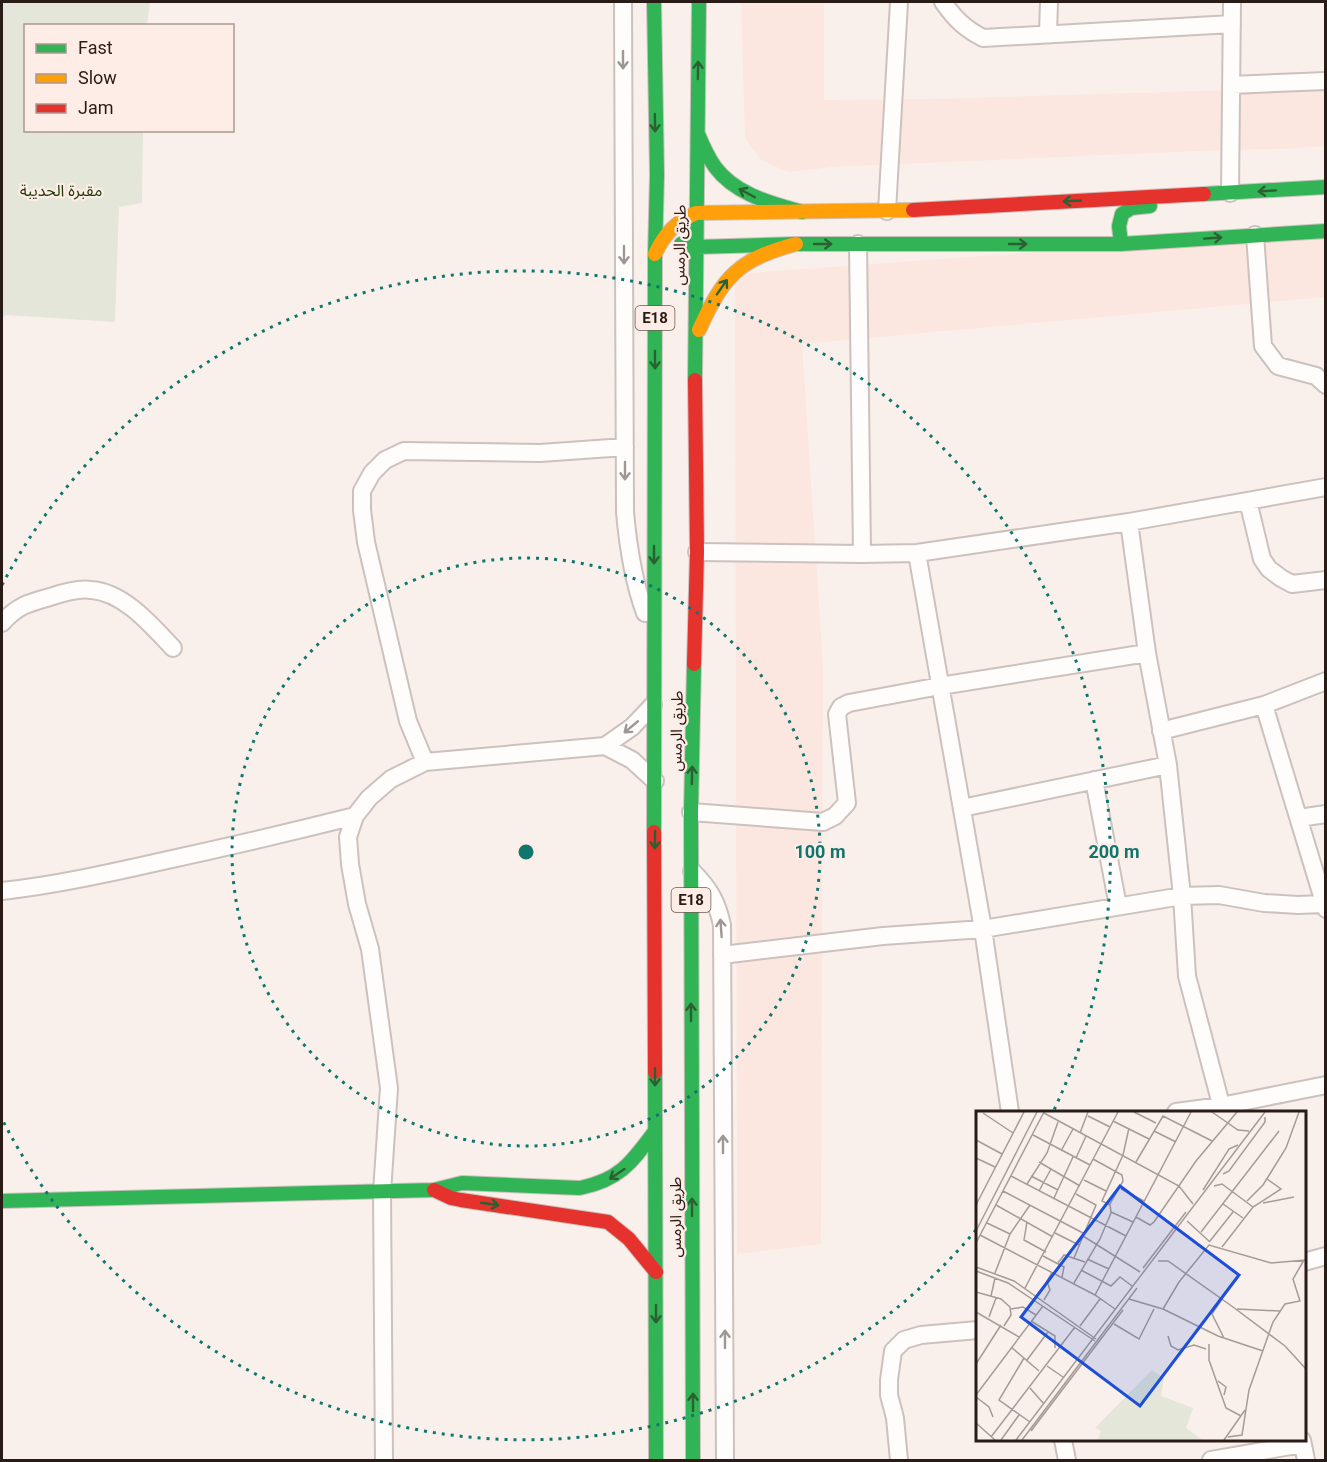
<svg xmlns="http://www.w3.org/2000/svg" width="1327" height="1462" font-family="Roboto,'Noto Sans Arabic',sans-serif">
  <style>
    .built { fill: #fbe7df }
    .green { fill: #e3e6d9 }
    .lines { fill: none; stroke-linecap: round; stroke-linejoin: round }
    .street-casing { stroke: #ccc1bd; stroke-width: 20 }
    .fast-casing { stroke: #ccc1bd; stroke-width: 16 }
    .slow-casing { stroke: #ccc1bd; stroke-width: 16 }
    .jam-casing { stroke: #ccc1bd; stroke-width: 16 }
    .street { stroke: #fefdfc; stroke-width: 16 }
    .fast { stroke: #30b455; stroke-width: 14 }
    .slow { stroke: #ff9f0a; stroke-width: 14 }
    .jam { stroke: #e5322d; stroke-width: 14 }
    .oneway { stroke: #9e9794 }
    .oneway2 { stroke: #2c6032 }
    .ring { fill: none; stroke: #0f766e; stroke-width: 3; stroke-dasharray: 3 6 }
    .labels { text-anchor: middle; stroke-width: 4.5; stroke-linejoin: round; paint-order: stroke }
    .shield { fill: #feede7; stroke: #695a54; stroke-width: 1.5 }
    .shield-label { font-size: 15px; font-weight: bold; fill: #291b15 }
    .park-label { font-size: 16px; fill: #1e3804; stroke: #feede7 }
    .street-label { font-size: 16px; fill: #291b15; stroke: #feede7 }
    .inset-road { fill: none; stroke: #a69b96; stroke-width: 1.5 }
    .view { fill: #1d4ed8; fill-opacity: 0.15; stroke: #1d4ed8; stroke-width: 3 }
    .inset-edge { fill: none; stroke: #291b15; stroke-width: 3 }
    .centre { fill: #0f766e; stroke: #feede7; stroke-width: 3 }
    .ring-label { font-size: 18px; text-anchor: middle; font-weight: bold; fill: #0f766e; stroke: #feede7; stroke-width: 4.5; stroke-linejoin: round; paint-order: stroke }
  </style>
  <rect width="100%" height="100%" fill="#f9f0ec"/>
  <!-- built -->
  <path class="built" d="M741 2H824V100L935 99 1325 87V146L1305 148 1198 151 833 167 788 172 761 160 745 138Z
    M1325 231V297L802 344 823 665 821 1244 737 1254 735 274Z"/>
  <!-- green -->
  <path class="green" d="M2 2H150L147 25 26 26V130L143 131 142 203 119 207 115 322 6 315 2 318Z"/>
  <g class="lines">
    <!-- street casing -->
    <g class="street-casing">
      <path id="street" d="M623 2 625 512C628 546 633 580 645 613
        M943 2C955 19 964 28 983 38L1232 24
        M1048 33 1049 2
        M1231 85 1326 81
        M1230 193 1232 2
        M887 211 899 2
        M1255 235 1263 346 1278 366 1316 376 1326 385
        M858 244 862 554
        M1248 501 1262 559 1269 569 1281 578 1292 584 1326 580
        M1129 522 1147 653 1168 765 1182 896 1187 976 1223 1112
        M697 552 862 554 917 553 1129 522 1326 487
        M917 553 983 929 1010 1112
        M2 623C17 606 28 603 50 597 62 593 78 588 91 590 124 592 152 626 173 648
        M1264 705 1326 909
        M1161 731 1264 705 1326 681
        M605 746 632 760 655 781
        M425 762 408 721 366 542 362 510V491L372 473 385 460 404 451 540 453 625 447
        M1094 780 1118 906
        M962 808 1168 765
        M691 812 823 822 835 816 847 803 837 714 841 707 849 703 940 686 1147 653
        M1299 818 1326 814
        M692 871C709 888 717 901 722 925L725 1460
        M2 891C56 885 110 873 163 861 227 847 291 832 355 816
        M722 955 883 936 983 929 1182 896 1219 895 1264 903 1298 905 1324 904
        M1176 1112 1221 1106 1326 1085
        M1304 1262 1326 1256
        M1063 1440 1067 1460
        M1302 1440 1306 1460
        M384 1460 382 1192 389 1088 370 949 357 904 350 864 348 837 355 816 369 798 391 779 425 762 605 746 632 727 653 705
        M899 1460 895 1418 889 1395V1380L893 1351 904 1340 921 1335 978 1330
        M1211 1460 1302 1444"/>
    </g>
    <!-- fast casing -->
    <g class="fast-casing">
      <path id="fast" d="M654 2 657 175 655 255 654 832
        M698 134C703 146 708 157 715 167 736 195 771 203 802 212
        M1204 194 1326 187
        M681 244 696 247 796 244H1121L1326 231
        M1121 244 1119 226 1122 214 1131 208 1150 206
        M695 380 699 2
        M655 1072 656 1460
        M2 1201 434 1190 462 1183 580 1188C620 1180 632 1162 655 1131
        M693 1460 691 812 694 664"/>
    </g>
    <!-- slow casing -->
    <g class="slow-casing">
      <path id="slow" d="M655 254C664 234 676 222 696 213L913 210
        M699 330C723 277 738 259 796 244"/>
    </g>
    <!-- jam casing -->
    <g class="jam-casing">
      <path id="jam" d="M913 210 1204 194
        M694 664 697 552 695 380
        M654 832 655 1072
        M434 1190 451 1198 461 1200 608 1222 629 1239 656 1272"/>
    </g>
    <!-- street -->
    <use href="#street" class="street"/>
    <!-- fast -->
    <use href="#fast" class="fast"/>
    <!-- slow -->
    <use href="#slow" class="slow"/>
    <!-- jam -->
    <use href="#jam" class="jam"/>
  </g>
  <!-- one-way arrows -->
  <defs><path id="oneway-shaft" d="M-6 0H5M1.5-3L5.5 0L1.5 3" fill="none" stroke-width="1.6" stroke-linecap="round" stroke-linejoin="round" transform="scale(1.5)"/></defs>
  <g class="oneway">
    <use href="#oneway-shaft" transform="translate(623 60) rotate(90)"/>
    <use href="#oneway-shaft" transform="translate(624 255) rotate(90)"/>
    <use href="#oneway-shaft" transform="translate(625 471) rotate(90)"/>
    <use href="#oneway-shaft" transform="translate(631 727) rotate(140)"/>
    <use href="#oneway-shaft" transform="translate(721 928) rotate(-94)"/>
    <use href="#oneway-shaft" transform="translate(723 1144) rotate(-90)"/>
    <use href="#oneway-shaft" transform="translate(725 1339) rotate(-90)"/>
  </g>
  <g class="oneway2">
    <use href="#oneway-shaft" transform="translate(698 70) rotate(-89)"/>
    <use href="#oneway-shaft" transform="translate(655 123) rotate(89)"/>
    <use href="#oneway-shaft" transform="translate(1267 191) rotate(176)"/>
    <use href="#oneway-shaft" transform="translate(747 193) rotate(-152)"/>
    <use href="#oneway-shaft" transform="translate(1072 201) rotate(177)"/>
    <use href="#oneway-shaft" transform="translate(1213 238) rotate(-4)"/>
    <use href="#oneway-shaft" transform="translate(823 244)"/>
    <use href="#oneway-shaft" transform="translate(1018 244)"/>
    <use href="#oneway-shaft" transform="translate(722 287) rotate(-55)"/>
    <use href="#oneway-shaft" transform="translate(655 360) rotate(90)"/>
    <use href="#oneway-shaft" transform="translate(654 555) rotate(90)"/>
    <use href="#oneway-shaft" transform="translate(692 775) rotate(-89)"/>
    <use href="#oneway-shaft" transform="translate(655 840) rotate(90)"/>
    <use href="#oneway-shaft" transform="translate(691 1012) rotate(-90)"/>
    <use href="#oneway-shaft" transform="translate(655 1077) rotate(90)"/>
    <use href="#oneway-shaft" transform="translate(617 1174) rotate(146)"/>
    <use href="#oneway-shaft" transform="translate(490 1204) rotate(8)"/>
    <use href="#oneway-shaft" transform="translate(692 1207) rotate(-90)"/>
    <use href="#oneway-shaft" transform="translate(656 1314) rotate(90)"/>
    <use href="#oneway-shaft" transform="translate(693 1402) rotate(-90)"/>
  </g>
  <!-- distance rings -->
  <g class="ring">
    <circle cx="526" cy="852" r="294"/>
    <path d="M976 1230A588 588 0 0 1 2 1119M2 585A588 588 0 0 1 1054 1110"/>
  </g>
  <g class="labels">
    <!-- shield labels -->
    <g class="shield">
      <rect x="635.5" y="306" width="39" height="24" rx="4.5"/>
      <rect x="671.5" y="888" width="39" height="24" rx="4.5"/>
    </g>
    <g class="shield-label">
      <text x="655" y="323">E18</text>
      <text x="691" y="905">E18</text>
    </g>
    <!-- park labels -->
    <g class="park-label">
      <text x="61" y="196">مقبرة الحديبة</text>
    </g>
    <!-- street labels -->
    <g class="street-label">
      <text transform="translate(679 245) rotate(-89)" y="6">طريق الرمس</text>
      <text transform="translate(676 731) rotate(-89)" y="6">طريق الرمس</text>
      <text transform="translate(675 1217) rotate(-90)" y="6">طريق الرمس</text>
    </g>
  </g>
  <!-- overview -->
  <g transform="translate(976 1111)">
    <rect width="330" height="330" fill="#f9f0ec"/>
    <path d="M176 259 188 267 185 285 217 297 210 317 226 329H122L125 320 119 317Z" fill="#e3e6d9"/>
    <path class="inset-road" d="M158 1 180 12M236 1 262 19 273 20M7 2 37 22M68 2 203 75 217 93M112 5 134 16M137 10 173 28M178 20 200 31M104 22 112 1M57 24 114 54M0 29 26 43M85 40 97 18M0 47 19 56M100 47 110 25M63 51 104 75M160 51 187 5 236 30M247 63 253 60 289 11V6M35 65 150 125M55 65 82 79M108 69 130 80M51 73 71 42 82 11M238 75 246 73 277 96M145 78 168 90M227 79 253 38 262 34M27 80 107 122M63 80 75 58M78 87 97 46M271 90 287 74 310 37 323 1M287 92 318 86M247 93 267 107M0 94 48 1M20 94 77 126M134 94 126 90 147 44 153 17M135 101 157 111M160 106 174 114 178 111 220 50 261 1M211 110 234 131M51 111 48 129 70 141M11 112 34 123M0 120 61 1M225 121 303 20M79 122 103 134M4 124 119 184 139 198M107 125 164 161M234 130 257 101M0 132 68 1M246 136 277 96 305 78 291 68M67 145 88 156 86 166M98 147 120 94 100 83M111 148 133 158M182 150H192L257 196 309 235 330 258M82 152 88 144 109 151M0 156 38 170 120 228M167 157 210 101M105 159 135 175 144 166 156 175M0 160 32 172 119 230M19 162 34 123 54 94M98 172 124 128 135 102 134 93 147 70 146 64 117 48M49 177 142 1M0 181 25 188 34 196 35 204 28 215M119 184 215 1M15 185 19 167M153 188 187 198 203 171 233 134 295 152 330 149M246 188 236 203 248 227M68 189 74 179 71 170 76 161M35 198 47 196 60 204M187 198 242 225 287 240M261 198 304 200M0 201 43 226M13 206 20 187M55 210 79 225V237M138 213 163 228 178 198M104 215 124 188M192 225 195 235 202 239 218 234 230 238M233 233V249L250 297 265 305M35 236 63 260M48 247 23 289 54 311M51 249 72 221M0 253 25 214M71 255 87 266M242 270 250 276 248 284M54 277 68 293M0 284 67 195M0 286 13 296 17 306M0 312 19 329M55 320 147 199M15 326 99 216M252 326 266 324 273 279 297 211 309 193 324 190 317 168 328 149M25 329 43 304M40 329 289 1M46 329 161 177M248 329 269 299"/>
    <path class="view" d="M144 75 263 164 164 295 45 206Z"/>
    <rect width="330" height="330" class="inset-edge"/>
  </g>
  <circle cx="526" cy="852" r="9" class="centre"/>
  <g class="ring-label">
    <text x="820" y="858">100 m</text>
    <text x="1114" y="858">200 m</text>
  </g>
  <!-- border -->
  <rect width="1327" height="1462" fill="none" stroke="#291b15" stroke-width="6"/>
  <!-- legend -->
  <rect x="24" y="24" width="210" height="108" fill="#feede7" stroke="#a99993" stroke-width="1.5"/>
  <rect x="36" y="44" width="30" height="9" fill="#30b455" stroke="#a99993" stroke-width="1.5"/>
  <text x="78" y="54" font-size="18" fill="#291b15">Fast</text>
  <rect x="36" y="74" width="30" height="9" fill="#ff9f0a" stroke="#a99993" stroke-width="1.5"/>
  <text x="78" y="84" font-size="18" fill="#291b15">Slow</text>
  <rect x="36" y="104" width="30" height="9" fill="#e5322d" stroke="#a99993" stroke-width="1.5"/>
  <text x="78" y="114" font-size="18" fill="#291b15">Jam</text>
</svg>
